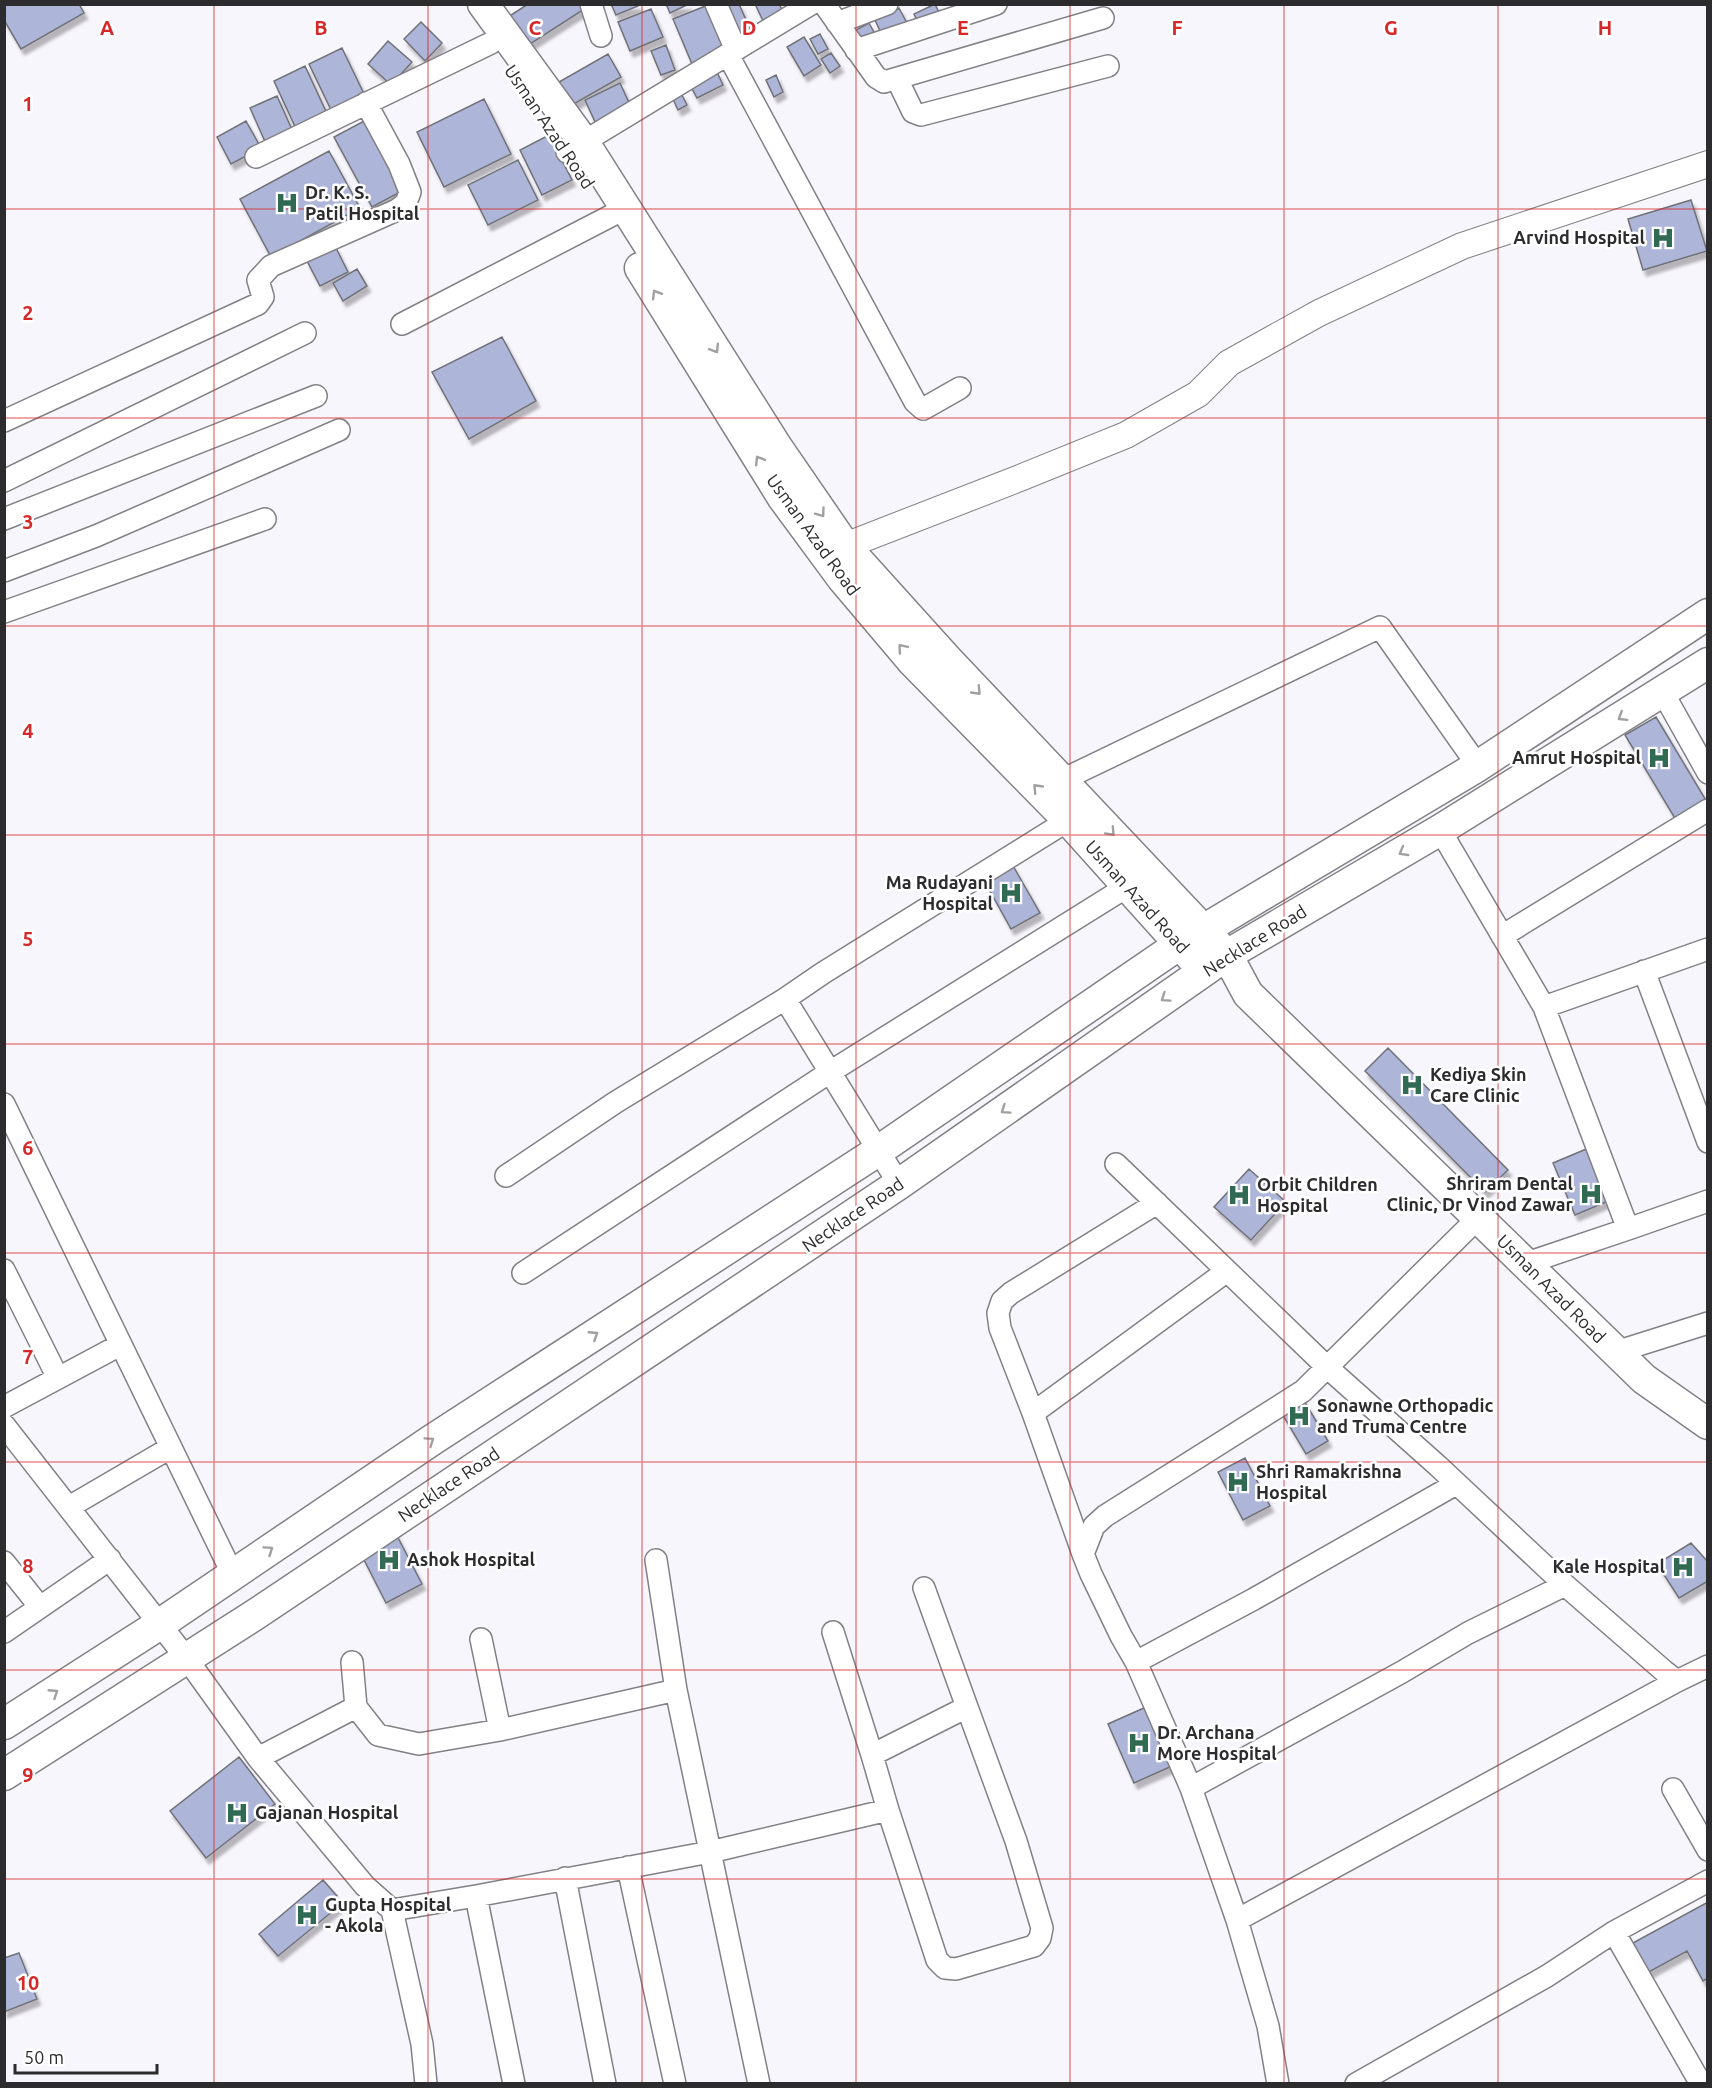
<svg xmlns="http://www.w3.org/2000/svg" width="1712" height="2088" font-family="Ubuntu,sans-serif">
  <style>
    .building { fill: #adb5d8; stroke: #707278; stroke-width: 1.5; filter: url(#shadow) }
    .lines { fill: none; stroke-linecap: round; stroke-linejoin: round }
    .minor-casing { stroke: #828086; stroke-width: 24 }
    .tertiary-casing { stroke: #828086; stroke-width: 28 }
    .secondary-casing { stroke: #828086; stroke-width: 33 }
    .minor { stroke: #fff; stroke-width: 21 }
    .tertiary { stroke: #fff; stroke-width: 26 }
    .secondary { stroke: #fff; stroke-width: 30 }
    .oneway { stroke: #a0a0a0 }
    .grid { fill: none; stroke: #d62828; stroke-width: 1.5; stroke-opacity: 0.55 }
    .labels { text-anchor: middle; stroke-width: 5; stroke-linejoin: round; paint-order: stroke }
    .street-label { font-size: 18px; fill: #2c2b2d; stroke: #fff }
    .poi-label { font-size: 18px; font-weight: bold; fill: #2c2b2d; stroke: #fff; text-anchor: start }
    .grid-label { font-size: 20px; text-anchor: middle; font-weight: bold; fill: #d62828; stroke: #fff; stroke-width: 5; stroke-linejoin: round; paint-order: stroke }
  </style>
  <defs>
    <filter id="shadow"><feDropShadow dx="3.5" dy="6" stdDeviation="1.5" flood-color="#0004"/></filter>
  </defs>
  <rect width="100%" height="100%" fill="#f8f6fd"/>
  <!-- building -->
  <path class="building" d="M4 4H79L84 13 21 49 4 20Z
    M528 4H588L589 6 527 46 508 17Z
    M611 4H638V6L616 15Z
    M666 4H689L670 13Z
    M724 4H739L754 38 739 45Z
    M755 4H779L786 17 766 27Z
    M935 4 941 17 920 27 914 14Z
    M708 5 726 49 692 64 673 19Z
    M899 8 908 25 883 37 875 20Z
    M651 9 663 37 630 51 618 22Z
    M421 22 442 43 425 61 404 39Z
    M869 23 876 36 863 43 856 30Z
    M820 34 828 49 818 54 810 39Z
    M804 37 821 65 804 76 787 47Z
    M388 41 412 62 391 85 368 64Z
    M666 45 675 70 661 75 651 51Z
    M342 48 365 96 332 112 309 64Z
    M831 53 840 66 830 73 821 59Z
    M608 54 621 77 565 109 552 86Z
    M305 66 329 118 298 133 274 81Z
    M717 72 723 85 697 98 690 85Z
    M776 75 783 92 774 97 766 80Z
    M620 83 631 107 596 124 585 100Z
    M681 93 687 105 678 110 672 97Z
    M277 96 294 134 267 146 250 108Z
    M484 99 511 154 444 187 417 132Z
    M366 120 404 190 372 207 334 137Z
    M246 121 261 148 231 164 217 137Z
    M549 135 572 180 542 195 520 150Z
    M329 151 360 208 271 257 240 199Z
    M518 160 538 200 488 225 468 185Z
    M1691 200 1707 251 1643 270 1628 219Z
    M335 246 348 272 320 286 307 261Z
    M357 269 367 286 343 301 333 283Z
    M502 337 536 401 469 439 432 372Z
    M1656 717 1707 802 1676 820 1625 735Z
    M1012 864 1040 913 1011 929 984 880Z
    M1388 1048 1508 1170 1485 1192 1365 1071Z
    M1591 1147 1613 1199 1575 1215 1553 1163Z
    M1249 1169 1286 1202 1251 1240 1214 1207Z
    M1303 1399 1328 1441 1306 1454 1281 1412Z
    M1245 1458 1270 1506 1243 1520 1218 1472Z
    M394 1530 422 1584 386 1603 358 1548Z
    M1691 1543 1708 1562V1581L1679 1598 1657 1564Z
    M1146 1707 1172 1766 1134 1783 1108 1724Z
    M239 1757 275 1804 206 1858 170 1811Z
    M323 1880 337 1896 333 1899 339 1906 278 1956 259 1934Z
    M1708 1902V1978L1703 1981 1687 1951 1647 1973 1631 1944Z
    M19 1953 37 1999 4 2012V1958Z"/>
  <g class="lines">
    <!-- minor casing -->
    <g class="minor-casing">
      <path id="minor" d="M591 4 601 36
        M716 4 736 50
        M824 4 876 77 884 82 1103 18
        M837 23 887 4
        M856 50 996 4
        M728 55 915 402 923 409 960 388
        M897 79 913 112 921 115 1108 66
        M567 152 811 4
        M256 157 491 43
        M402 324 626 208
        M4 421 258 304 263 297 258 280 271 266 397 210 406 203 410 192 399 164 366 103
        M4 481 305 333
        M4 519 316 396
        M4 571 96 536 339 430
        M4 612 265 519
        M1662 691 1708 773
        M1062 780 1380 627 1478 766
        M1440 830 1544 1007 1708 949
        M1502 936 1708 810
        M1644 971 1708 1142
        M785 999 899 1184
        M4 1104 233 1575
        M1116 1164 1328 1368 1438 1466 1565 1585 1664 1671 1677 1681 1708 1666
        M506 1176 616 1102 785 999 823 973 1080 813
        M1628 1229 1708 1201
        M1524 1264 1628 1229 1544 1007
        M4 1270 58 1378
        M523 1273 830 1072 1128 886
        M1616 1352 1708 1323
        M4 1407 120 1345
        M1033 1413 1227 1271
        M4 1425 187 1659 258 1758 365 1886 392 1910 422 2044 426 2084
        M69 1507 170 1448
        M1083 1554 1033 1413 1000 1328 998 1313 1002 1301 1011 1293 1157 1203
        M656 1560 676 1690 759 2084
        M4 1562 40 1607
        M924 1588 967 1707
        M4 1632 110 1559
        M833 1632 872 1755
        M481 1639 500 1730
        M352 1662 356 1707 378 1735 419 1744 500 1730 676 1690
        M1136 1662 1254 1599 1456 1484
        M258 1758 356 1707
        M1191 1788 1402 1672 1468 1633 1565 1585
        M1673 1789 1708 1850
        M628 1867 675 2084
        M565 1878 605 2084
        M476 1896 514 2084
        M392 1910 476 1896 710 1852 888 1810 872 1755 967 1707 1016 1841 1042 1928 1040 1938 1034 1946 956 1969 945 1968 937 1960 888 1810
        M1237 1920 1677 1681
        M1614 1932 1701 2084
        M1278 2084 1268 2026 1237 1920 1191 1788 1136 1662 1121 1636 1091 1574 1083 1554 1094 1526 1105 1516 1303 1391 1479 1217
        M1356 2084 1547 1976 1614 1932 1708 1881"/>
    </g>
    <!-- tertiary casing -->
    <g class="tertiary-casing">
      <path id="tertiary" d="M845 546 1020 478 1126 435 1198 394 1229 363 1319 313 1462 246 1708 164"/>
    </g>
    <!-- secondary casing -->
    <g class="secondary-casing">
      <path id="secondary" d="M483 4 583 141 777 447 845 546 947 659 1227 955 1248 994 1644 1379 1708 1424
        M640 268 783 498 842 578 913 662 1069 821 1193 959
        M4 1724 160 1624 432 1440 878 1151 1180 944 1478 766 1708 614
        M4 1775 253 1616 899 1184 1227 955 1440 830 1708 663"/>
    </g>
    <!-- minor -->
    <use href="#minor" class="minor"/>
    <!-- tertiary -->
    <use href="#tertiary" class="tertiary"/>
    <!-- secondary -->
    <use href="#secondary" class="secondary"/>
  </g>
  <!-- one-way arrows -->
  <defs><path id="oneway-chevron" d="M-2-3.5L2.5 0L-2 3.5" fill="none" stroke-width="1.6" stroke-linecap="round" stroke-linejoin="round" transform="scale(1.5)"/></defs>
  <g class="oneway">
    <use href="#oneway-chevron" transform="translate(656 294) rotate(-121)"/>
    <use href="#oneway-chevron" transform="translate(715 349) rotate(58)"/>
    <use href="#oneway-chevron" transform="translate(759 460) rotate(-122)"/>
    <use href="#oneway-chevron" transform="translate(821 513) rotate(54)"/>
    <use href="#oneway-chevron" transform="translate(902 648) rotate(-130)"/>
    <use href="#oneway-chevron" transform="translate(977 691) rotate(46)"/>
    <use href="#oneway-chevron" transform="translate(1622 717) rotate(148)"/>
    <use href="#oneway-chevron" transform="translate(1037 788) rotate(-134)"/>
    <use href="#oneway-chevron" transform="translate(1111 832) rotate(47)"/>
    <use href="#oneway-chevron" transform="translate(1403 852) rotate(150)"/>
    <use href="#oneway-chevron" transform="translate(1165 998) rotate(145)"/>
    <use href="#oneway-chevron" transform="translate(1005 1110) rotate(145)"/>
    <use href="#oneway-chevron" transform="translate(594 1335) rotate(-33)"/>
    <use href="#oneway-chevron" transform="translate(430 1441) rotate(-34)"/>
    <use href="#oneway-chevron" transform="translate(269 1550) rotate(-34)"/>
    <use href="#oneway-chevron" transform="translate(54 1693) rotate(-33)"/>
  </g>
  <!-- grid -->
  <path class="grid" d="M214 4V2084M428 4V2084M642 4V2084M856 4V2084M1070 4V2084M1284 4V2084M1498 4V2084M4 209H1708M4 418H1708M4 626H1708M4 835H1708M4 1044H1708M4 1253H1708M4 1462H1708M4 1670H1708M4 1879H1708"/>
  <!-- icons -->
  <defs>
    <g id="hospital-bare" transform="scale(1.8)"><path d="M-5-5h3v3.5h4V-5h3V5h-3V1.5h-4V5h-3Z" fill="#316a53" stroke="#fff" stroke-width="2.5" paint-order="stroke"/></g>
  </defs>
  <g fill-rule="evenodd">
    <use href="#hospital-bare" x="287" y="203"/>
    <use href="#hospital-bare" x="1663" y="238"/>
    <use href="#hospital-bare" x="1659" y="758"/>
    <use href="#hospital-bare" x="1011" y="893"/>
    <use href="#hospital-bare" x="1412" y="1085"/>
    <use href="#hospital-bare" x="1591" y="1194"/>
    <use href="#hospital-bare" x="1239" y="1195"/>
    <use href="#hospital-bare" x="1299" y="1416"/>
    <use href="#hospital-bare" x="1238" y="1482"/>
    <use href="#hospital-bare" x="389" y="1560"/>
    <use href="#hospital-bare" x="1683" y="1567"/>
    <use href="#hospital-bare" x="1139" y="1743"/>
    <use href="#hospital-bare" x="237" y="1813"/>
    <use href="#hospital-bare" x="307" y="1915"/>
  </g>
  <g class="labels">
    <!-- street labels -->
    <g class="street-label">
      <text transform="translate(549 127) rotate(56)" y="6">Usman Azad Road</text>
      <text transform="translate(813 535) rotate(54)" y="6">Usman Azad Road</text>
      <text transform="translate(1137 897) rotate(48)" y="6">Usman Azad Road</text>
      <text transform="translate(1255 941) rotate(-32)" y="6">Necklace Road</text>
      <text transform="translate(853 1215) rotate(-34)" y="6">Necklace Road</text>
      <text transform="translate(1551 1289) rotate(45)" y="6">Usman Azad Road</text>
      <text transform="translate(449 1485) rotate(-34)" y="6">Necklace Road</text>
    </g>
    <!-- poi labels -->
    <g class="poi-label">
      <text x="305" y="199">Dr. K. S.<tspan x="305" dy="21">Patil Hospital</tspan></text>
      <text x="1645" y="244" text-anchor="end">Arvind Hospital</text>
      <text x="1641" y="764" text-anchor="end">Amrut Hospital</text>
      <text x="993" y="889" text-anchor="end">Ma Rudayani<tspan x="993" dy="21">Hospital</tspan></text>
      <text x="1430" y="1081">Kediya Skin<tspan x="1430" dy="21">Care Clinic</tspan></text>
      <text x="1573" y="1190" text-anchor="end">Shriram Dental<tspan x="1573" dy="21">Clinic, Dr Vinod Zawar</tspan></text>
      <text x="1257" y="1191">Orbit Children<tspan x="1257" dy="21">Hospital</tspan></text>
      <text x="1317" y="1412">Sonawne Orthopadic<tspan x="1317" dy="21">and Truma Centre</tspan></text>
      <text x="1256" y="1478">Shri Ramakrishna<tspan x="1256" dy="21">Hospital</tspan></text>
      <text x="407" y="1566">Ashok Hospital</text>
      <text x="1665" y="1573" text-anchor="end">Kale Hospital</text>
      <text x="1157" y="1739">Dr. Archana<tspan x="1157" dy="21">More Hospital</tspan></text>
      <text x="255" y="1819">Gajanan Hospital</text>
      <text x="325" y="1911">Gupta Hospital<tspan x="325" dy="21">- Akola</tspan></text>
    </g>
  </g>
  <g class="grid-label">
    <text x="107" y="35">A</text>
    <text x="321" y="35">B</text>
    <text x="535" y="35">C</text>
    <text x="749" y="35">D</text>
    <text x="963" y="35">E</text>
    <text x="1177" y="35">F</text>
    <text x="1391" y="35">G</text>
    <text x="1605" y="35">H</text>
    <text x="28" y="111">1</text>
    <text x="28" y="320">2</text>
    <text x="28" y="529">3</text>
    <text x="28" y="738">4</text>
    <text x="28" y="946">5</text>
    <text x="28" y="1155">6</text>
    <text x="28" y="1364">7</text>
    <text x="28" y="1573">8</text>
    <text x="28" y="1782">9</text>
    <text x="28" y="1990">10</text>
  </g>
  <!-- border -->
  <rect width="1712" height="2088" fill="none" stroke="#2c2b2d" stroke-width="12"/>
  <!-- scale -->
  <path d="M15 2064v9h142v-9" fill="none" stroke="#2c2b2d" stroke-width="3"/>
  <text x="24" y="2064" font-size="18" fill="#2c2b2d" stroke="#ffffff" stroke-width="4.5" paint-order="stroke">50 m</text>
</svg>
